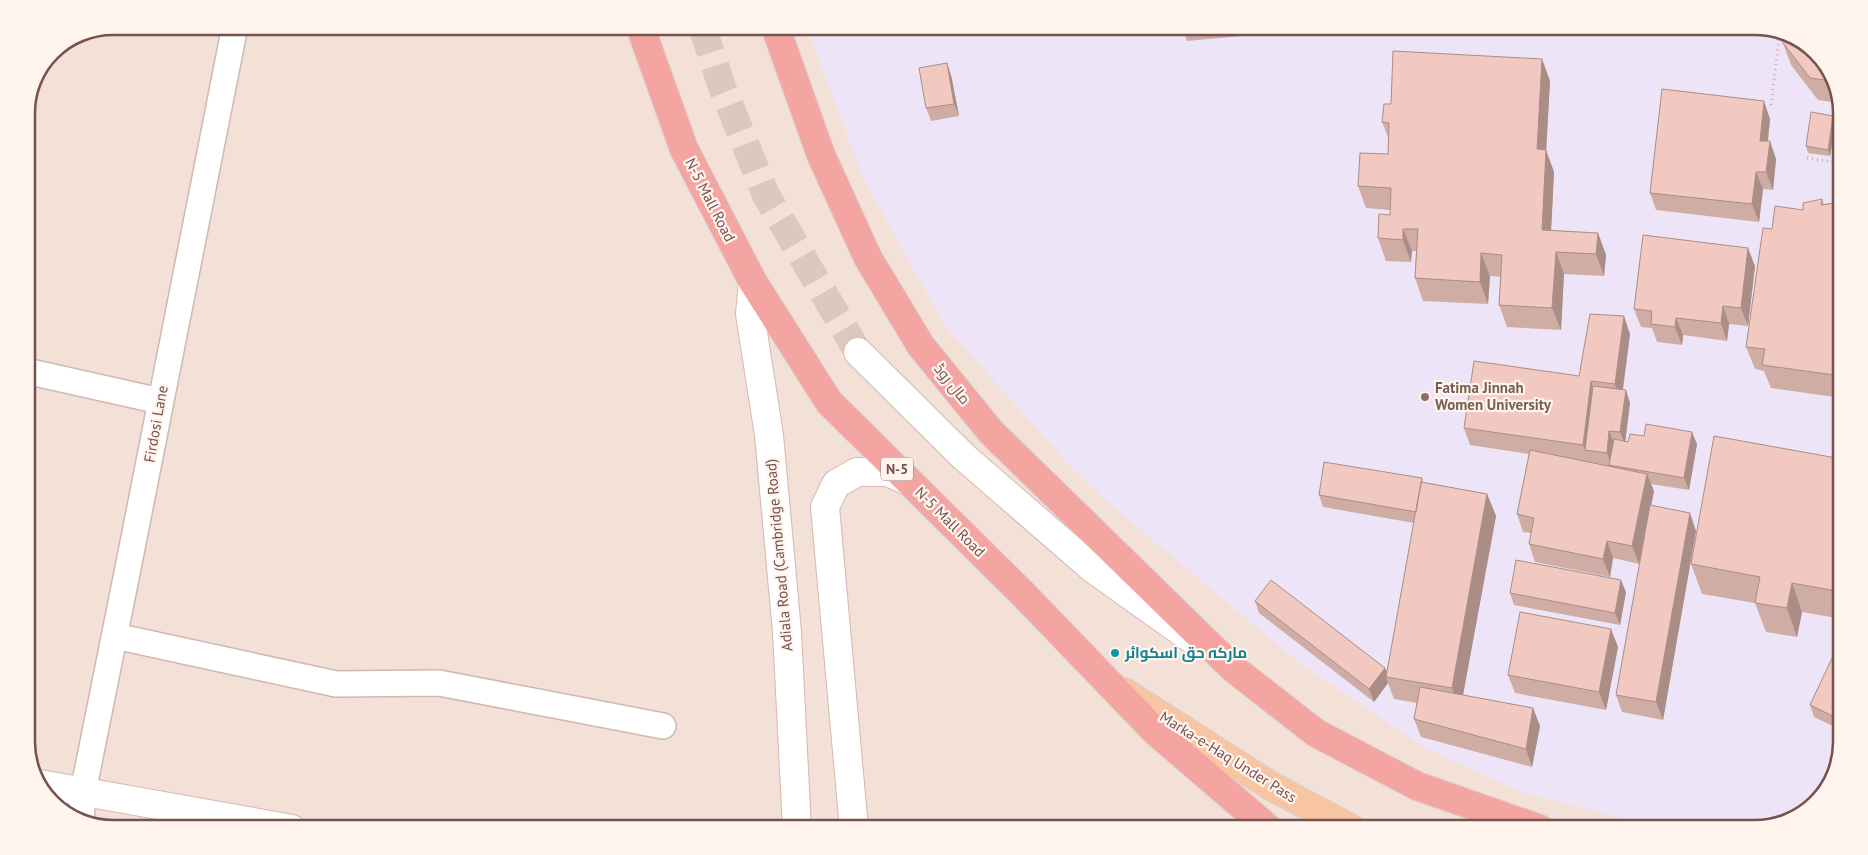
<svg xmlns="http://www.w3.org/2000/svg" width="1868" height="855" font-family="'PT Sans',Cairo,sans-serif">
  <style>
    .residential { fill: #f3e0d6 }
    .education { fill: #ede4f8 }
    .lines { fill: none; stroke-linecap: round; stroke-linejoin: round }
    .secondary-tunnel { stroke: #dac8c1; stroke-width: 28; stroke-dasharray: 28 14; stroke-linecap: butt }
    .street-casing { stroke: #d0b8b0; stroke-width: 28 }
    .secondary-casing { stroke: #d5b8b0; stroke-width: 30 }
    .primary-casing { stroke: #d8cfcd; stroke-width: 30 }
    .highway-casing { stroke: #d8cfcd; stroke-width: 30 }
    .path { stroke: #d6aba3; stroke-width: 3; stroke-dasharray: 1 4; stroke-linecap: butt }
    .street { stroke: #fff; stroke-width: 25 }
    .secondary { stroke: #fff; stroke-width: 28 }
    .primary { stroke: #f8c5a3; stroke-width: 28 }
    .highway { stroke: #f4a4a1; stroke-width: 28 }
    .wall { fill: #cfada5 }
    .shaded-wall { fill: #a98d86 }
    .building { fill: #f1c9c0; stroke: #a98d86 }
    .education-dot { fill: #8d6e63; stroke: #fff4ee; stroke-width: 2 }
    .culture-dot { fill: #0f9aa8; stroke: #fff4ee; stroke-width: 2 }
    .labels { text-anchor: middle; stroke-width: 4.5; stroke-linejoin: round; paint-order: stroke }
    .shield { fill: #fff4ee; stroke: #9e837d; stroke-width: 1 }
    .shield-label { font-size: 14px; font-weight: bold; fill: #75524c }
    .street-label { font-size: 15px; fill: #75524c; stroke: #fff4ee }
    .education-label { font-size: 15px; font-weight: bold; fill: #785e54; stroke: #fff4ee; text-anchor: start }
    .culture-label { font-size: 15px; font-weight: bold; fill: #0d838f; stroke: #fff4ee; text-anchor: start }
    .rim { fill: none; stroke: #75524c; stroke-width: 2.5 }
  </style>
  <rect width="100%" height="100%" fill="#fcf0e8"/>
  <!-- residential -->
  <path class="residential" d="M114 26H1754L1842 108V741L1835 775 1803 814 1755 829H114L80 822 44 794 26 747V108L52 52 80 33Z"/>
  <!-- education -->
  <path class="education" d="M806 26H1754L1788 33 1827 65 1842 108V741L1839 754 1821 792 1803 814 1755 829H1669L1629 820 1522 792 1426 749 1297 661 1110 504 1072 468 945 326 864 180Z"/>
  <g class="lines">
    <!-- secondary-tunnel -->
    <path class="secondary-tunnel" d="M702 26 722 87 766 195 858 352"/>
    <!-- street casing -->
    <g class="street-casing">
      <path id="street" d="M26 371 160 401
        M115 636 336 684 439 683 663 726
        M81 822 83 792C135 537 184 282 235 26"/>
    </g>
    <!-- secondary casing -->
    <g class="secondary-casing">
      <path id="secondary" d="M753 282 750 314 769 435 787 632 797 829
        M858 352 964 457 1092 568 1193 640
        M40 784 292 829
        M854 829 825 507 836 484 857 472H888L910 482"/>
    </g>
    <!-- primary casing -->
    <g class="primary-casing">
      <path id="primary" d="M1124 692 1271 786 1352 829"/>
    </g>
    <!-- highway casing -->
    <g class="highway-casing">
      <path id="highway" d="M640 26 684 149 753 282 829 402 1023 594 1156 732 1269 829
        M775 26 821 155 868 258 921 346 991 432 1234 669 1316 733 1417 786 1540 829"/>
    </g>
    <!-- path -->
    <path class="path" d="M1771 105 1780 31
      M1836 139H1842
      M1807 158 1833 162 1839 121"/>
    <!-- street -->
    <use href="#street" class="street"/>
    <!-- secondary -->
    <use href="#secondary" class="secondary"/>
    <!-- primary -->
    <use href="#primary" class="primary"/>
    <!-- highway -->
    <use href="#highway" class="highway"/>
  </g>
  <!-- wall -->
  <path class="wall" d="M1182 26H1240L1241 36 1187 41Z
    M1783 43 1827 65 1840 103 1818 100 1791 65Z
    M1542 59 1550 81 1546 150 1554 172 1551 230 1598 233 1606 255 1604 276 1564 274 1561 330 1507 327 1499 305 1501 277 1490 276 1488 304 1423 301 1415 278 1416 251H1412L1411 262 1386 261 1378 238 1390 215V210L1366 208 1358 186 1388 154 1389 139 1382 122 1391 104Z
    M951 75 959 116 931 121 926 108Z
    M1770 119 1768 141 1776 159 1773 190 1763 189 1759 222 1656 210 1650 193Z
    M1836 122 1830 156 1808 153 1806 146Z
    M1822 199 1824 204 1842 202V398L1771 388 1764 371 1755 369 1746 347 1772 229Z
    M1755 266 1748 326 1729 324 1727 341 1683 335 1682 345 1657 342 1652 328 1641 327 1634 309Z
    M1630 334 1623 390 1630 403 1625 441 1697 444 1689 490 1651 484 1654 491 1651 506 1696 531 1663 720 1622 712 1616 695 1645 534 1639 564 1613 558 1610 577 1535 562 1529 544 1531 533 1523 532 1517 514 1529 454 1470 445 1464 428 1579 376Z
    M1842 459V619L1802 612 1797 637 1766 632 1755 603 1702 594 1691 564Z
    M1422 478 1423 482 1487 494 1496 516 1463 695 1533 708 1540 726 1532 767 1421 737 1414 719 1417 703 1394 699 1388 683 1374 702 1259 613 1255 601 1385 668 1387 672 1414 523 1323 507 1319 495Z
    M1626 592 1620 625 1514 605 1510 593Z
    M1618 647 1606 710 1515 693 1508 675Z
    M1842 661V729L1841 730 1814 717 1810 705Z"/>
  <!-- shaded-wall -->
  <path class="shaded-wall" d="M1237 26H1240L1241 36Z
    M1542 59 1550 81 1545 172 1537 149Z
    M947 63 951 75 959 116 954 104Z
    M1764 101 1770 119 1766 158 1760 141Z
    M1833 116 1836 122 1830 156 1828 150Z
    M1770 141 1776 159 1773 190 1766 172Z
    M1546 150 1554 172 1550 252 1542 230Z
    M1756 172 1763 189 1759 222 1752 204Z
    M1403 229 1412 251 1411 262 1403 240Z
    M1598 233 1606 255 1604 276 1596 254Z
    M1748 248 1755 266 1748 326 1741 308Z
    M1556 252 1564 274 1561 330 1552 308Z
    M1481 253 1490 276 1488 304 1480 282Z
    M1723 306 1729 324 1727 341 1721 323Z
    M1624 316 1630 334 1621 402 1615 384Z
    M1676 318 1683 335 1682 345 1675 327Z
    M1591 381 1597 399 1585 450 1583 445Z
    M1626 390 1630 403 1625 444 1620 432Z
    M1609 431 1614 443 1611 465 1607 453Z
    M1692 432 1697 444 1689 490 1684 478Z
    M1647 474 1654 491 1639 564 1632 546Z
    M1487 494 1496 516 1460 711 1452 688Z
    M1690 513 1696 531 1663 720 1656 702Z
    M1607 541 1613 558 1610 577 1603 559Z
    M1621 580 1626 592 1620 625 1615 613Z
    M1792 583 1802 612 1797 637 1787 608Z
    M1611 629 1618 647 1606 710 1599 692Z
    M1385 668 1389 677H1386L1388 683 1374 702 1369 689Z
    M1842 707V729L1841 730 1837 718Z
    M1533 708 1540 726 1532 767 1526 749Z"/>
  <!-- building -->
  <path class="building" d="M1784 32 1788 33 1827 65 1832 81 1810 78 1783 43Z
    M1393 51 1542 59 1537 149 1546 150 1542 230 1598 233 1596 254 1556 252 1552 308 1499 305 1502 255 1481 253 1480 282 1415 278 1418 229H1403V240L1378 238 1379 214 1390 215 1391 188 1358 186 1360 153 1388 154 1389 123 1382 122 1384 104H1391Z
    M947 63 954 104 926 108 919 68Z
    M1662 89 1764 101 1760 141H1770L1766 172H1756L1752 204 1650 193Z
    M1811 112 1833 116 1828 150 1806 146Z
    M1822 199 1821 205 1842 202V376L1762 365 1765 349 1746 347 1763 228 1772 229 1775 206 1803 210V203Z
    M1643 235 1748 248 1741 308 1723 306 1721 323 1676 318 1675 327 1651 324 1652 311 1634 309Z
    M1590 314 1624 316 1615 384 1591 381 1583 445 1464 428 1474 361 1579 376Z
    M1593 386 1626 390 1620 432 1609 431 1607 453 1585 450Z
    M1646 424 1692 432 1684 478 1609 465 1614 439 1628 442 1630 434 1644 436Z
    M1714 436 1842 459V592L1792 583 1787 608 1755 603 1760 577 1691 564Z
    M1530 450 1647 474 1632 546 1607 541 1603 559 1529 544 1534 518 1517 514Z
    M1324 462 1422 478 1416 512 1319 495Z
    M1421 482 1487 494 1452 688 1386 677Z
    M1650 505 1690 513 1656 702 1616 695Z
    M1516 560 1621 580 1615 613 1510 593Z
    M1271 580 1385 668 1369 689 1255 601Z
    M1520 612 1611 629 1599 692 1508 675Z
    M1833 656 1842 661V707L1837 718 1810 705Z
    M1420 687 1533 708 1526 749 1414 719Z"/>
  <!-- markers -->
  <circle class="education-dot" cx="1425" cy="397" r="5"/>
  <circle class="culture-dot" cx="1115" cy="653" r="5"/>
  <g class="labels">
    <!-- shield labels -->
    <rect class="shield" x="881" y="457.5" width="32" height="23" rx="4"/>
    <g class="shield-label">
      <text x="897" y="474">N-5</text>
    </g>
    <!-- street labels -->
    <g class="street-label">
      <text transform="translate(710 200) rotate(63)" y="5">N-5 Mall Road</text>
      <text transform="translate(952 384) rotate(51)" y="5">مال روڈ</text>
      <text transform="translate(156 424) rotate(-80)" y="5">Firdosi Lane</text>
      <text transform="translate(950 522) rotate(45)" y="5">N-5 Mall Road</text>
      <text transform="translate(779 555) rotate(-95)" y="5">Adiala Road (Cambridge Road)</text>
      <text transform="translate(1228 757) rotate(32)" y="5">Marka-e-Haq Under Pass</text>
    </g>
    <!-- education labels -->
    <g class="education-label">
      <text x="1435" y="393">Fatima Jinnah<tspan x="1435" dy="17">Women University</tspan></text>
    </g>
    <!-- culture labels -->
    <g class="culture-label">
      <text x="1125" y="658">مارکہ حق اسکوائر</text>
    </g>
  </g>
  <!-- crop -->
  <path d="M0 0H1868V855H0ZM113 35H1755A78 78 0 0 1 1833 113V742A78 78 0 0 1 1755 820H113A78 78 0 0 1 35 742V113A78 78 0 0 1 113 35Z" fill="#fff4ee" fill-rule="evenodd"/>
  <path class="rim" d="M113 35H1755A78 78 0 0 1 1833 113V742A78 78 0 0 1 1755 820H113A78 78 0 0 1 35 742V113A78 78 0 0 1 113 35Z"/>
</svg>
